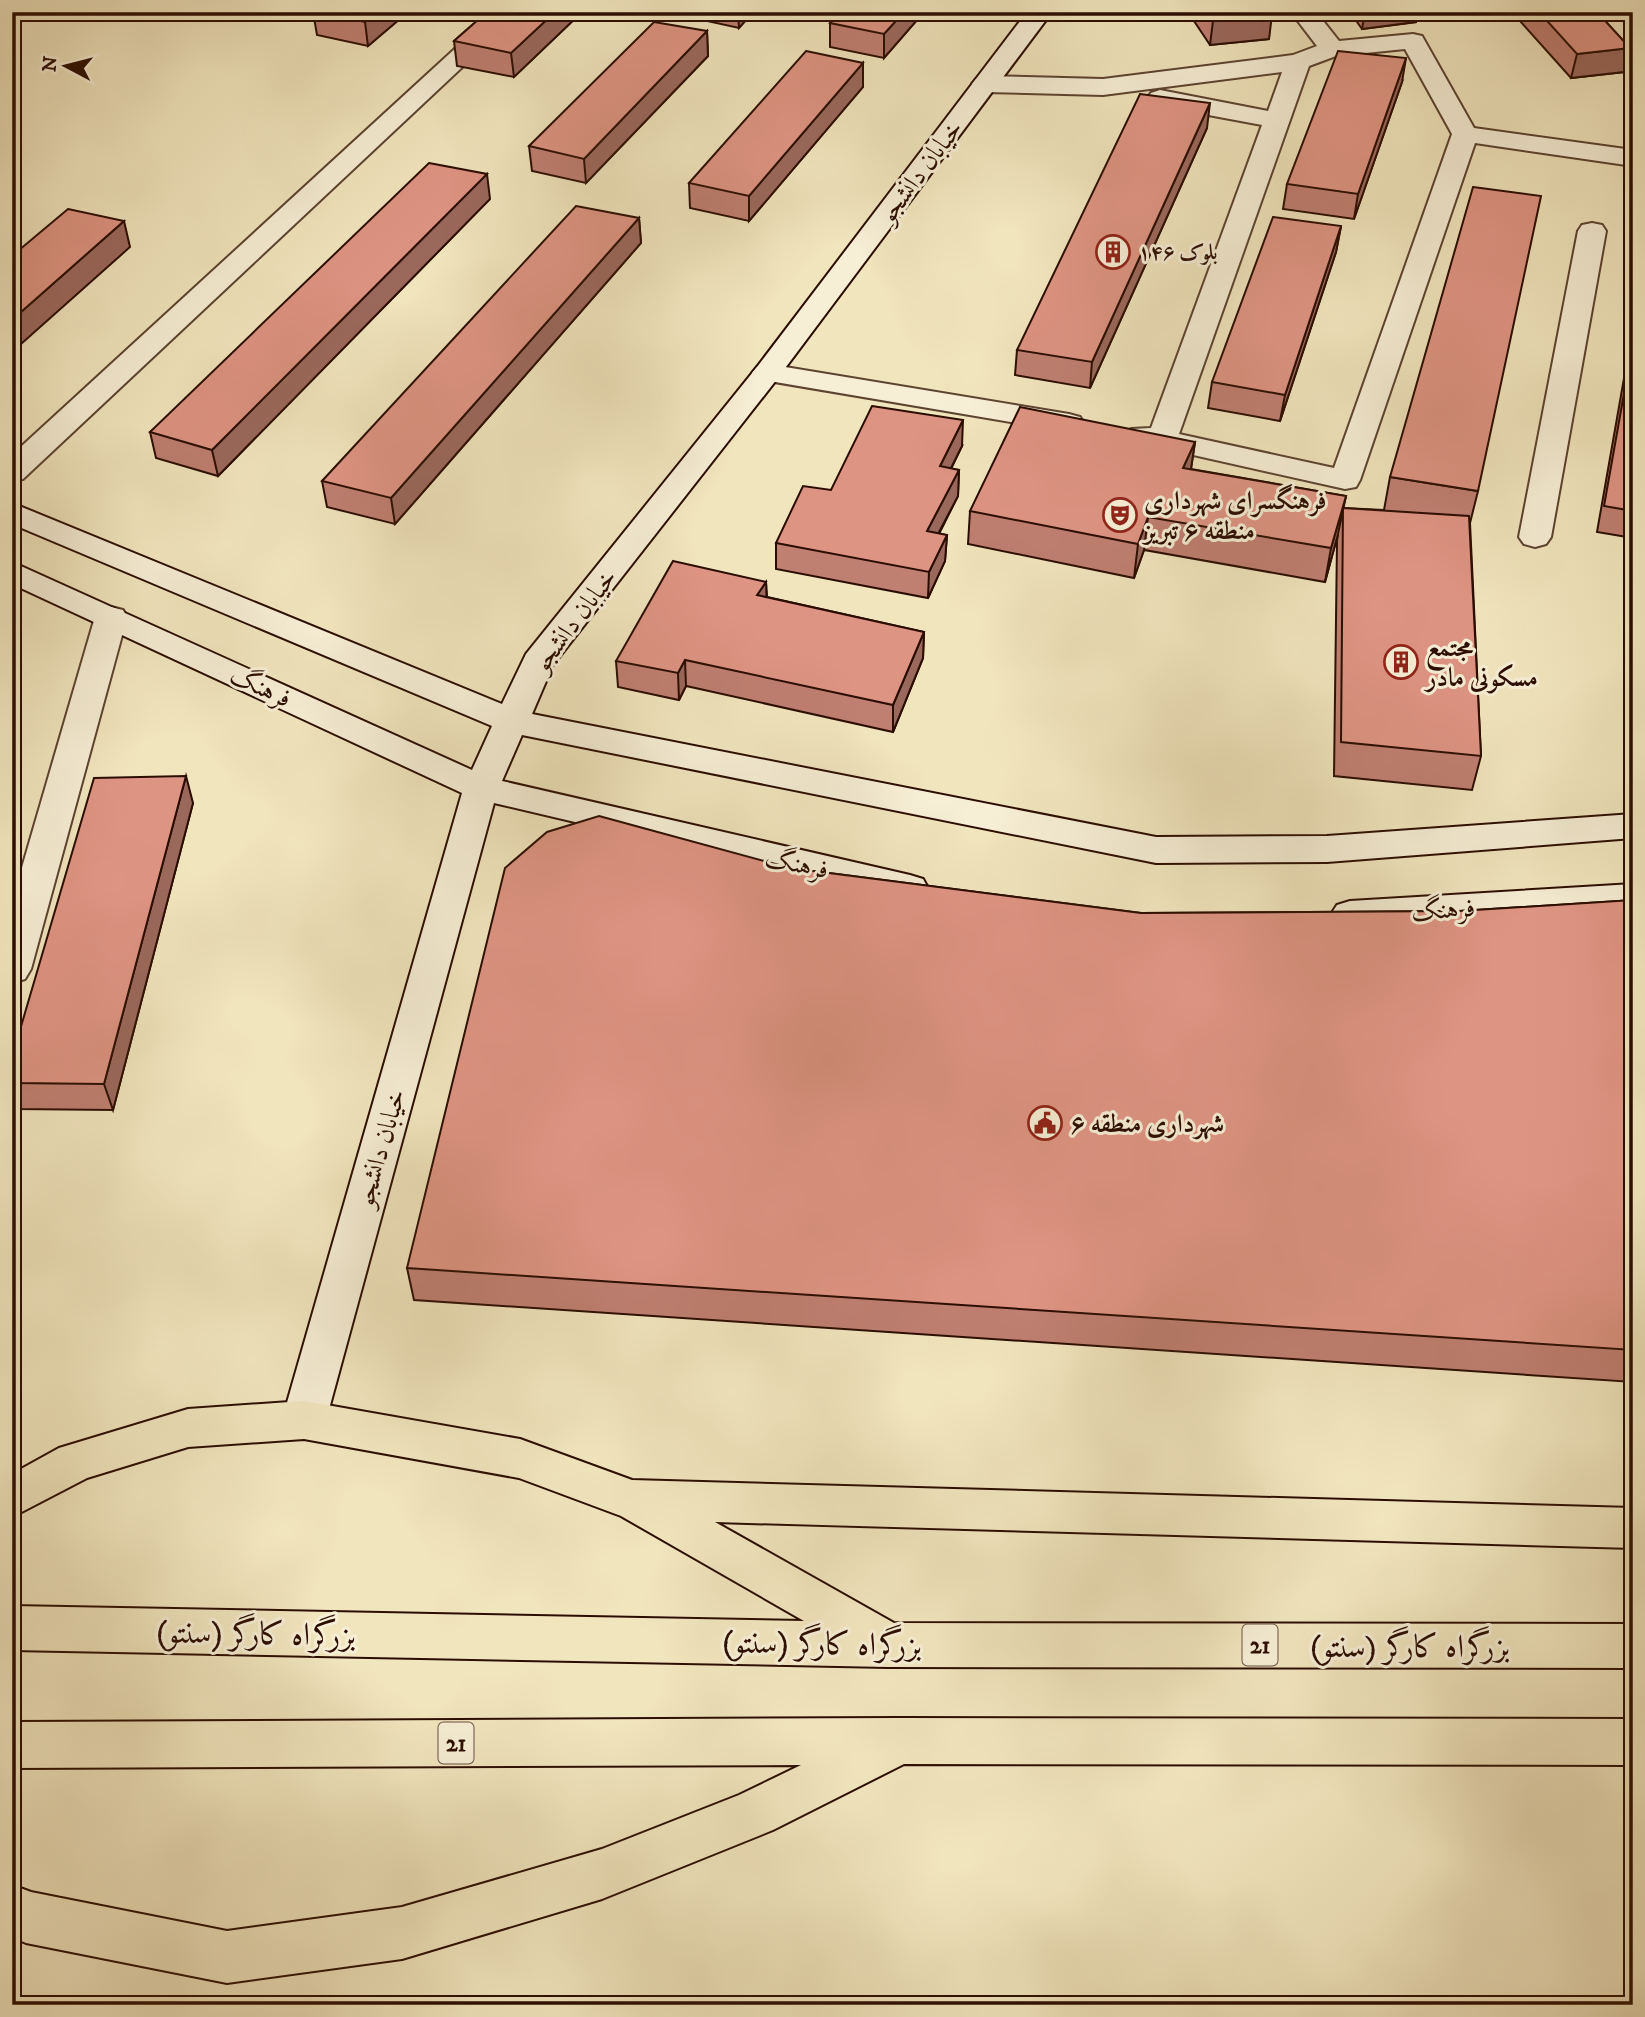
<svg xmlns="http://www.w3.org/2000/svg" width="1645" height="2017" font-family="'IM FELL DW Pica',Amiri,serif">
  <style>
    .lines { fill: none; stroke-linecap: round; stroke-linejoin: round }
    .street-casing { stroke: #5c4330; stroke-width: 4 }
    .secondary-casing { stroke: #2b0d00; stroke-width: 4 }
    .highway-casing { stroke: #2b0d00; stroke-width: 4 }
    .street { fill: #f6eed5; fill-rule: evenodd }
    .secondary { fill: #f6eed5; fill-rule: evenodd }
    .highway { fill: #f1e5be; fill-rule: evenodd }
    .wall { fill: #bf7f71; stroke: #2b0d00; stroke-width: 2 }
    .shaded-wall { fill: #9b685c; stroke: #2b0d00; stroke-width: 2 }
    .building { fill: #de9483; stroke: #2b0d00; stroke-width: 2 }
    .labels { text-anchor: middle; stroke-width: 6; stroke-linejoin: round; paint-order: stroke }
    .far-poi-label { font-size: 21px; font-weight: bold; fill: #2b0d00; stroke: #f6eed5; text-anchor: start }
    .shield { fill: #f6eed5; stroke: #685040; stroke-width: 2 }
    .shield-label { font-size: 24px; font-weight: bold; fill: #2b0d00 }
    .street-label { font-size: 26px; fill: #2b0d00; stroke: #f6eed5 }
    .poi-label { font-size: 26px; font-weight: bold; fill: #2b0d00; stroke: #f6eed5; text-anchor: start }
    .near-street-label { font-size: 32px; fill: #2b0d00; stroke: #f6eed5 }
  </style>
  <rect width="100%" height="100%" fill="#f1e5be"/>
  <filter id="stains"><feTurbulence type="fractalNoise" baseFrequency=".00286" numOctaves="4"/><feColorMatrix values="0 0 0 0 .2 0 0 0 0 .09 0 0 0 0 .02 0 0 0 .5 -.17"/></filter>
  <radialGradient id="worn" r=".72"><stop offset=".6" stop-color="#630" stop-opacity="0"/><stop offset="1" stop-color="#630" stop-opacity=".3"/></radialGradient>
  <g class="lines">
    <!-- street casing -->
    <g class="street-casing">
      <path id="street" d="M495 12H521L23 479 12 481V455Z
        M1291 12H1316L1339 41 1413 34 1422 36 1474 128 1633 150V166L1475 143 1360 480 1356 487 1345 489 1131 441 1127 435 1131 429 1151 428 1262 125 1160 106 1151 103 1147 98 1151 93 1160 90 1268 111 1282 72 1103 95 985 92 976 89 972 84 976 79 985 76 1103 79 1293 55 1317 46ZM1405 49 1452 134 1334 468 1179 434 1309 66 1336 56Z
        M1592 223 1602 225 1606 231 1551 537 1546 544 1535 547 1524 544 1519 537 1578 231 1582 225Z
        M767 364 1069 414 1080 417 1084 423 1080 429 1069 432 757 379 752 373 757 367Z
        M111 607 123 610 127 617 31 969 25 979 12 983V902L95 617 99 610Z"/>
    </g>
    <!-- secondary casing -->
    <g class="secondary-casing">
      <path id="secondary" d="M1027 12H1052L777 379 553 665 532 714 1156 837 1327 836 1633 814V838L1327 862 1156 863 522 735 502 781 910 875 923 879 928 888 923 897 910 901 494 803 326 1420 320 1433 304 1439 288 1433 282 1420 462 793 12 584V562L472 770 492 726 12 524V503L502 704 526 654 757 367Z
        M1633 884V910L1350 927 1337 923 1331 914 1337 905 1350 901Z"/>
    </g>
    <!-- highway casing -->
    <g class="highway-casing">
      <path id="highway" d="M304 1401 520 1439 632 1480 1633 1508V1548L715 1522 894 1623 1633 1624V1668L888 1667 12 1650V1606L804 1621 621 1516 519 1478 304 1439 188 1447 87 1478 12 1517V1474L59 1448 188 1409Z
        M900 1718 1633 1719V1765L904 1764 773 1830 602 1899 402 1959 227 1983 26 1943 12 1937V1885L31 1892 227 1931 402 1907 602 1849 739 1795 801 1765 12 1768V1722Z"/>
    </g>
    <!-- street -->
    <use href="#street" class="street"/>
    <!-- secondary -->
    <use href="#secondary" class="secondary"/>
    <!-- highway -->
    <use href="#highway" class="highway"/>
  </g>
  <!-- wall -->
  <path class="wall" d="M206 12H235L228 17Z
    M313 12H408L368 46 317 35Z
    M487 12H582L514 77 457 66 454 41Z
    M684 12H753L739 28 684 16Z
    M840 12H924L884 58 830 47V23Z
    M1188 12H1270L1269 39 1210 45Z
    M1350 12H1418L1416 22 1362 29Z
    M1512 12H1597L1630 48 1624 72 1571 78Z
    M707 31 708 56 586 183 532 171 529 146Z
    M863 63V87L749 221 690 208 689 183Z
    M1402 82 1354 219 1283 209 1287 184Z
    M1207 128 1090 388 1015 375 1017 350Z
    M490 199 218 476 156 458 150 432Z
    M639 218 641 243 395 524 327 507 322 481Z
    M1341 226 1336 252 1280 421 1208 408 1212 382Z
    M1633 327V538L1597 532Z
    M1195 442 1191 469 1346 496 1343 508 1384 510 1390 477 1478 491 1470 523 1481 756 1472 790 1334 776 1337 541 1338 534 1325 582 1144 550 1134 578 968 544 970 511Z
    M962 446 951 469 959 470 958 496 939 534 947 535 945 561 928 598 776 569V543L831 490Z
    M766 582 767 597 924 632 923 658 893 732 686 686 679 700 618 687 616 661Z
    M193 803 113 1110 15 1109 12 1102V1057Z
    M790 868 1141 913 1459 911 1633 900V1382L414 1300 407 1268Z"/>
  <!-- shaded-wall -->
  <path class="shaded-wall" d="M227 12H235L228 17Z
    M376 12H408L368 46 365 22Z
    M555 12H582L514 77 511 53Z
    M738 12H753L739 28Z
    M904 12H924L884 58V34Z
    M1365 12H1418L1416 22 1362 29Z
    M1272 15 1269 39 1210 45 1213 21Z
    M707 31 708 56 586 183 584 159Z
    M1630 48 1624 72 1571 78 1577 54Z
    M1406 58 1402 82 1354 219 1358 194Z
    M863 63V87L749 221V196Z
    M1210 103 1207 128 1090 388 1092 362Z
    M487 174 490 199 218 476 212 450Z
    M639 218 641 243 395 524 391 498Z
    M124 221 130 247 12 352V320Z
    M1341 226 1336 252 1280 421 1285 395Z
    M963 420 962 446 939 492 940 466Z
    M1195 442 1190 475 1183 468Z
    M959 470 958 496 926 557 927 531Z
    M1346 496 1338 534 1325 582 1331 548Z
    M1148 517 1144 550 1134 578 1138 544Z
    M947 535 945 561 928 598 929 572Z
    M766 582 767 608 757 595Z
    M924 632 923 658 893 732V705Z
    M685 660 686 686 679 700 678 673Z
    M186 776 193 803 113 1110 104 1084Z"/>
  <!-- building -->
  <path class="building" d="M319 12H376L365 22Z
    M487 12H555L511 53 454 41Z
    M840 12H904L884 34 830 23Z
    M1207 12H1270L1272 15 1213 21Z
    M1539 12H1597L1630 48 1577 54Z
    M654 22 707 31 584 159 529 146Z
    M806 51 863 63 749 196 689 183Z
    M1338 51 1406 58 1358 194 1287 184Z
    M1140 94 1210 103 1092 362 1017 350Z
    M429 163 487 174 212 450 150 432Z
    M1473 187 1541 196 1478 491 1390 477Z
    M576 206 639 218 391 498 322 481Z
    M68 209 124 221 12 320V256Z
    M1273 217 1341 226 1285 395 1212 382Z
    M1633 343V511L1604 506Z
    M872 406 963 420 940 466 959 470 927 531 947 535 929 572 776 543 803 486 831 490Z
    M1020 407 1195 442 1183 468 1346 496 1331 548 1148 517 1138 544 970 511Z
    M1343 508 1469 516 1481 756 1341 742Z
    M673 561 766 582 757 595 924 632 893 705 685 660 678 673 616 661Z
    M186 776 104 1084 12 1083V1057L94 778Z
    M599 816 790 868 1141 913 1459 911 1633 900V1350L407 1268 505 868 547 832Z"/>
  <!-- icons -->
  <defs>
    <g id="building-ring" transform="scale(1.75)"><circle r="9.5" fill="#f6eed5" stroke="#8f2418" stroke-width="1.5"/><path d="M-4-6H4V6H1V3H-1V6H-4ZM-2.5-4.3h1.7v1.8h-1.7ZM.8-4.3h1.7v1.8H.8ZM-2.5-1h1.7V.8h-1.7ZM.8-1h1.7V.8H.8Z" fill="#8f2418"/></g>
    <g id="theatre-ring" transform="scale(1.75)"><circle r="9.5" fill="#f6eed5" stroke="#8f2418" stroke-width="1.5"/><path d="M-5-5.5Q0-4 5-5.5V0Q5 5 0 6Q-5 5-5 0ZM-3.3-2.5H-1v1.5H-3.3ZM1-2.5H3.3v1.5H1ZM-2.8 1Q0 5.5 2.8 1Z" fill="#8f2418"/></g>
    <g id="civic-ring" transform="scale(1.75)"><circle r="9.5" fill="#f6eed5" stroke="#8f2418" stroke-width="1.5"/><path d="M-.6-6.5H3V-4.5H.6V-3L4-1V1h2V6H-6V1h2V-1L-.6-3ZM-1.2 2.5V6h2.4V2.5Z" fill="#8f2418"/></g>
  </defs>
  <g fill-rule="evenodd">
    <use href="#building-ring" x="1113" y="252"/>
    <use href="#theatre-ring" x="1120" y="515"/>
    <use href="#building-ring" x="1401" y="662"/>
    <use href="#civic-ring" x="1045" y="1123"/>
  </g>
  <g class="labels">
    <!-- far-poi labels -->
    <g class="far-poi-label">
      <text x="1138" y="259">بلوک ۱۴۶</text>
    </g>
    <!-- shield labels -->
    <g class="shield">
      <rect x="1242.5" y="1624.5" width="35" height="41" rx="5"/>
      <rect x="438.5" y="1722.5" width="35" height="41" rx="5"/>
    </g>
    <g class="shield-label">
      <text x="1260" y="1653">21</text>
      <text x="456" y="1751">21</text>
    </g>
    <!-- street labels -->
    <g class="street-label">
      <text transform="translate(920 171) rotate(-53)" y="9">خیابان دانشجو</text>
      <text transform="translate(574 620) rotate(-53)" y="9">خیابان دانشجو</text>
      <text transform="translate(261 686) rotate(25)" y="9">فرهنگ</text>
      <text transform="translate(797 863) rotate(12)" y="9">فرهنگ</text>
      <text transform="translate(1443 909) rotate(-4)" y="9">فرهنگ</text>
      <text transform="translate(380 1148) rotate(-74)" y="9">خیابان دانشجو</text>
    </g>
    <!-- poi labels -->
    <g class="poi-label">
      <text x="1144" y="509">فرهنگسرای شهرداری<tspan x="1144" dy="30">منطقه ۶ تبریز</tspan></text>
      <text x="1426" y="656">مجتمع<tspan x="1426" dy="30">مسکونی مادر</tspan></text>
      <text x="1070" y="1132">شهرداری منطقه ۶</text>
    </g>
    <!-- near-street labels -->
    <g class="near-street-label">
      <text transform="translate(256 1633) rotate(1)" y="11">بزرگراه کارگر (سنتو)</text>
      <text transform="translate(822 1643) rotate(1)" y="11">بزرگراه کارگر (سنتو)</text>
      <text x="1410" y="1657">بزرگراه کارگر (سنتو)</text>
    </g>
  </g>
  <!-- margin -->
  <rect width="1645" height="2017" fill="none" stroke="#f1e5be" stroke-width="42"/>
  <rect x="14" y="14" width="1617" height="1989" fill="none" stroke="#2b0d00" stroke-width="3.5"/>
  <rect x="21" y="21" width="1603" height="1975" fill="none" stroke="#2b0d00" stroke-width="2"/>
  <!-- north arrow -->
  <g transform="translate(66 66) rotate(277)" stroke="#f6eed5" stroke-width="5" paint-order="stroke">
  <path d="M0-5L12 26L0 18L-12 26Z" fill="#2b0d00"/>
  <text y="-10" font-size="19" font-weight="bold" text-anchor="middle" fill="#2b0d00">N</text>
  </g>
  <rect width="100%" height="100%" filter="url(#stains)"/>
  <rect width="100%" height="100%" fill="url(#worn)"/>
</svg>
